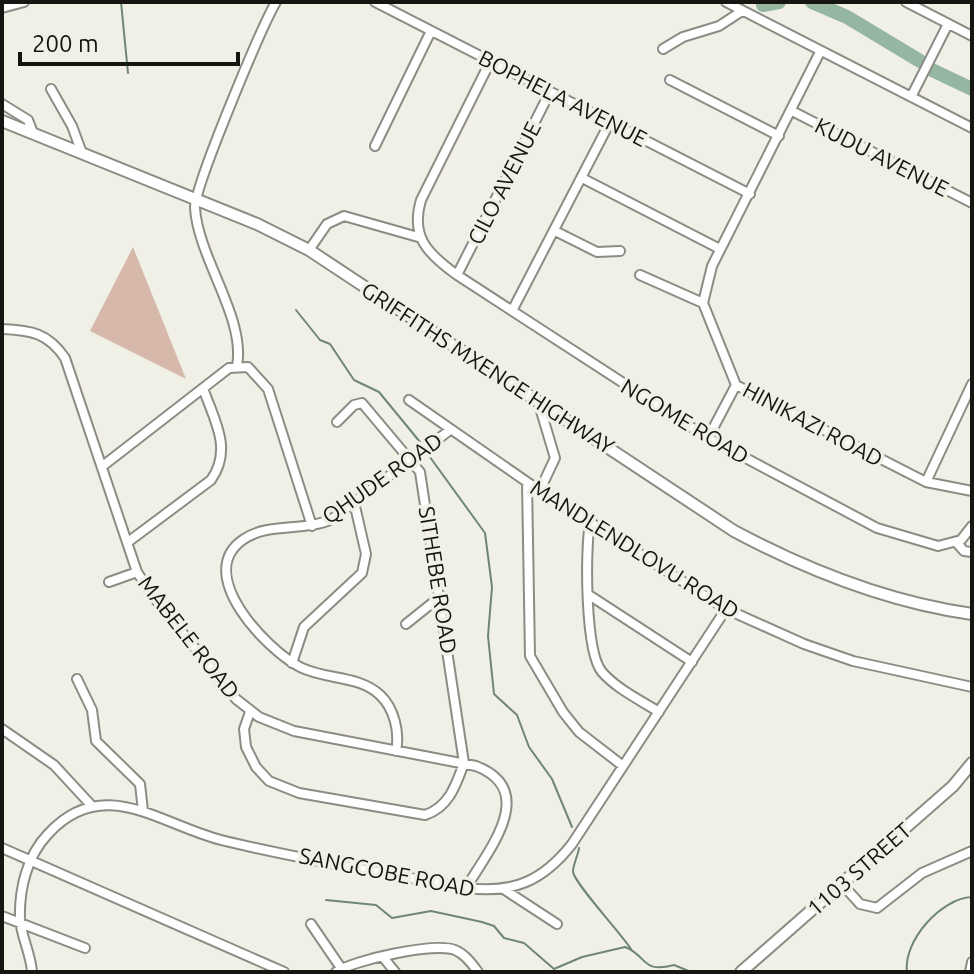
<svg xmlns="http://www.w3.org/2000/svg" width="974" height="974" font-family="Ubuntu,sans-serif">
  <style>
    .green { fill: #d6b9ab }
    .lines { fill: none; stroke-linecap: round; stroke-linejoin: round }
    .stream { stroke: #6f8677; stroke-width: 2 }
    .river { stroke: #95b7a2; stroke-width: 14 }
    .minor-casing { stroke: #8d8c84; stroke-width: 12 }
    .tertiary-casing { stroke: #8d8c84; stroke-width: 14 }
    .minor { stroke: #fff; stroke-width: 8 }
    .tertiary { stroke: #fff; stroke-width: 10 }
    .labels { text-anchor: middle; stroke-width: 7; stroke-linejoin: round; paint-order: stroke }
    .street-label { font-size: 22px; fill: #161512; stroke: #f1f0e7 }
  </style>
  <rect width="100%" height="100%" fill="#f1f0e7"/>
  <!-- green -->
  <path class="green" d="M133 247 186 379 90 331Z"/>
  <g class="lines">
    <!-- stream -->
    <path class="stream" d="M121 2 128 73
      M296 310 320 340 330 344 354 380 379 392 420 442
      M427 453 485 533 492 587 488 636 494 694 517 715 529 747 552 779 572 827
      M579 848C578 856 573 864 573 872 575 884 620 932 631 949
      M326 900 376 905 392 918 431 911 482 922 494 926 504 938 524 943 554 969 582 957 625 947C647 955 641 974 674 965L691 972
      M853 972H855
      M907 972C903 941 941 898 972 897"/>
    <!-- river -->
    <path class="river" d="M812 2 847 17 920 61
      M763 5 779 2
      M932 70 972 89"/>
    <!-- minor casing -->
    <g class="minor-casing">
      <path id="minor" d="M375 2 750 194
        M726 2 972 128
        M906 2 972 36
        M2 8 24 2
        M663 49 683 37 719 26 742 11
        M820 52 712 266 703 303 736 385 926 482 972 491
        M491 60 421 200C410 237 428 254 457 275L708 438 877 528 938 546 961 540 972 526
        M670 80 779 136
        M51 89 72 126 82 153
        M911 97 948 24
        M2 104 28 120 33 133
        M792 111 972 203
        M375 146 431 31
        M582 178 720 249
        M555 231 597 252 620 251
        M309 250 327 224 344 216 418 237
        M457 275 550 92
        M640 275 703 303
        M513 309 610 122
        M2 329C31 330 48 333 65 358L137 572 152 595 236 699 259 717 294 731 476 766C540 791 487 852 466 888
        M237 366C246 318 198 258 195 208 194 187 262 26 276 2
        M409 400 527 482 726 609 804 644 853 661 972 687
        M538 401 555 458 540 490
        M708 438 736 385
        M104 465 229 368 248 367 268 389 312 526
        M527 482 530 656 563 712 579 732 623 766
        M926 482 972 384
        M590 523C585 550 585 652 602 672 617 689 640 700 659 712
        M128 542 211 480C233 449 214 420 203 388
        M956 542 964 551 972 552
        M109 582 137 572
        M589 595 692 662
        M406 624 441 596
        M292 663 304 627 362 573 366 554 354 502
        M77 679 92 710 96 741 140 784 143 811
        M250 712 244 729 246 747 256 767 269 781 299 793 425 815C449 807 456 785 464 763L420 472 362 403 354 405 337 422
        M2 729 54 765 91 805
        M396 751C400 732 394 708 380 695 359 675 325 680 300 667 267 650 192 573 244 539 269 522 304 532 332 519L450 430
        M2 848 284 972
        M842 884 860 904 877 908 922 873 972 851
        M505 890 557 924
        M2 916 85 948
        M311 924 341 968
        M383 957 395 972
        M32 972C31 954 21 936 20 919 19 889 27 856 48 834 103 774 159 824 221 840 302 860 385 873 466 888 513 894 543 881 572 844L726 609
        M336 972C354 960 435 942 455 950 465 954 472 964 478 972
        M970 972 972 962"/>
    </g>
    <!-- tertiary casing -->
    <g class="tertiary-casing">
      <path id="tertiary" d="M2 121 257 224 309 250 734 531C809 571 887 602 972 614
        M741 972 953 786 972 763"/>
    </g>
    <!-- minor -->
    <use href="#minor" class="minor"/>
    <!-- tertiary -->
    <use href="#tertiary" class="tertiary"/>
  </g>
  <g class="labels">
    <!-- street labels -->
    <g class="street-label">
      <text transform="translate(563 98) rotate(27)" y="8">BOPHELA AVENUE</text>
      <text transform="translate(882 157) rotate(27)" y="8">KUDU AVENUE</text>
      <text transform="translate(504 183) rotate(-63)" y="8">CILO AVENUE</text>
      <text transform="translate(488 368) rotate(33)" y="8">GRIFFITHS MXENGE HIGHWAY</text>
      <text transform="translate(685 421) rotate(31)" y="8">NGOME ROAD</text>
      <text transform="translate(813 424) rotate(28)" y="8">HINIKAZI ROAD</text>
      <text transform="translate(382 478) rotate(-35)" y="8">QHUDE ROAD</text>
      <text transform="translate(635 549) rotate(32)" y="8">MANDLENDLOVU ROAD</text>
      <text transform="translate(438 580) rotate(81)" y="8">SITHEBE ROAD</text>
      <text transform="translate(189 637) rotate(52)" y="8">MABELE ROAD</text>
      <text transform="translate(859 869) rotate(-41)" y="8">1103 STREET</text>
      <text transform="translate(387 872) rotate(11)" y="8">SANGCOBE ROAD</text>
    </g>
  </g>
  <!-- border -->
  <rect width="974" height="974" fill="none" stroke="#161512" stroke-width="8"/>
  <!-- scale -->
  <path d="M20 52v12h218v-12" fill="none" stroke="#161512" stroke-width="4"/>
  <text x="32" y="52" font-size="24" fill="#161512" stroke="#f1f0e7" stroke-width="6" paint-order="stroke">200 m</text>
</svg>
